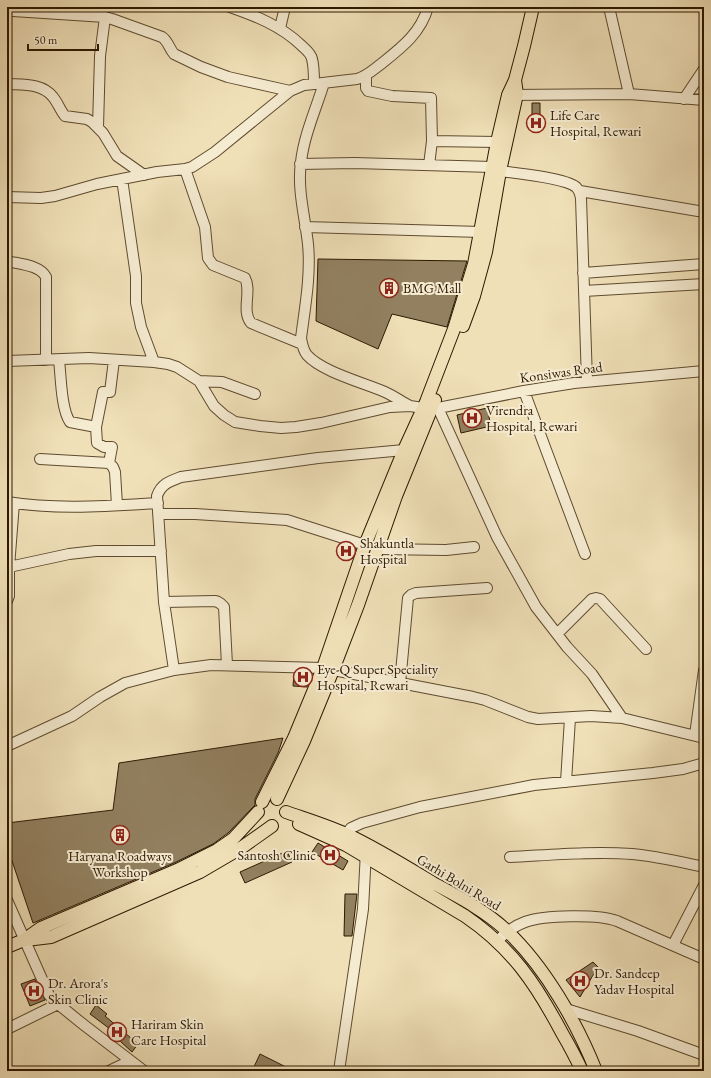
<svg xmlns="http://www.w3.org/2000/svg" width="711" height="1078" font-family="'EB Garamond',serif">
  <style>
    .building { fill: #928060; stroke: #2d1900 }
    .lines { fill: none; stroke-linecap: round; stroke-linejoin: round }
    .minor-casing { stroke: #5e4b2e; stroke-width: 12 }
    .major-casing { stroke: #2d1900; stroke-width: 14 }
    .minor { stroke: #f5ebd1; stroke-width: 10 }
    .major { stroke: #f0e0b8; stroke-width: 12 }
    .labels { text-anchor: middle; stroke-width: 4; stroke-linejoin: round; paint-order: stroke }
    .poi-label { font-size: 14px; fill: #2d1900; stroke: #f5ebd1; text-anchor: start }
    .street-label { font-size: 14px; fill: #2d1900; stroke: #f5ebd1 }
  </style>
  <rect width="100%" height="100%" fill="#f0e0b8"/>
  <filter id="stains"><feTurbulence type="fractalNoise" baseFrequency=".005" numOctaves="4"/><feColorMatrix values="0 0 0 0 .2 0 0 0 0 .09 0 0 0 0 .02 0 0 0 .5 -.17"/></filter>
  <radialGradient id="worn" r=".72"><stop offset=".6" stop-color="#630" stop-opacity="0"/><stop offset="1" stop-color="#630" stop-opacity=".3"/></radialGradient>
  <!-- building -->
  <path class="building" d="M532 103H540V123H532Z
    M318 259 467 261 447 327 392 314 378 349 316 321Z
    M487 408 491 426 461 433 457 415Z
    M342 544 356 549 352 559 338 553Z
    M294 674H312L307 687 293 686Z
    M283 738 278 753 255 799V805L228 833 213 844 174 863 33 923 7 846V823L113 810 119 763Z
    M318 843 348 861 343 870 312 852Z
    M287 851 292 862 245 883 240 872Z
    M345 894H357L352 936H344Z
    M593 962 598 967 580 997 566 980Z
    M35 979 45 1000 30 1006 21 984Z
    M96 1005 107 1014 105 1016 138 1044 132 1052 109 1031 110 1029 90 1014Z
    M260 1054 294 1071H252Z"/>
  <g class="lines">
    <!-- minor casing -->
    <g class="minor-casing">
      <path id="minor" d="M10 7 13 11 105 17 112 19 162 37C168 41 169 48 174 54L201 67 228 77 290 91
        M230 7C256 16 281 26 301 45 305 49 311 53 312 59 314 66 314 76 314 84
        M609 7 629 94
        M280 28 285 7
        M366 76V88L368 91 392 96 431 98 432 141 497 142
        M324 83C316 109 304 135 301 162 297 189 305 217 308 244 311 275 305 307 301 338 302 344 303 350 307 355 322 372 365 383 385 392 394 396 402 402 410 406
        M7 84C23 85 42 83 53 97 58 103 60 110 65 116L87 119 92 122 103 133 117 156 144 175
        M510 95 629 94 704 100
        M684 99 704 69
        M98 127 100 56 105 17
        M300 164 355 163 492 167
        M429 165 432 141
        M185 169 205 227 208 258 213 265 245 278C252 291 241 311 251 323L302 344
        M500 171C516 173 565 178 576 187 579 190 580 193 581 198L587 381
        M122 179 136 276V303L141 327 154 362
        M580 191 704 212
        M7 197 41 198 55 196 97 184 157 172 185 169 192 167 215 152 290 91 304 85 314 84 357 79C367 76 373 70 381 64 401 48 421 33 428 7
        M305 227 481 232
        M7 261C19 264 40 265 46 277V360
        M583 273 704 264
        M584 291 704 284
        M59 360C61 376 61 409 70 422L96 427 97 443 104 447H112L109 463
        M7 361 89 358 154 362 168 364 177 367 199 381 214 406 224 415 235 422 260 426 281 428 296 427 321 423 390 407 410 406 423 408H438L524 391 574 383 704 371
        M199 381 222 382 255 394
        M524 391 585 554
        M438 408 497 537 536 607 567 647 592 674 622 718
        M96 427 103 392H110L114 360
        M40 459 109 463 113 467 115 472 117 505
        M7 502C57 510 107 506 158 503
        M158 514H195L287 520 365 545
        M378 549 446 550 474 547
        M9 567 69 554 96 551H161
        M7 601 9 596V567L14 503
        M164 602 215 601C220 602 221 604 224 607L227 665
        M557 634 592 599 596 598 600 599 646 649
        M174 670 164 602 157 496C161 484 170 481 181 477L318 458 404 450
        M400 683 408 598 411 595 416 593 487 588
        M695 735 704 670
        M7 746 72 716 100 697 125 683 174 670 211 665 323 668 473 697 485 700 528 717 538 719 591 716 622 718 704 738
        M566 782 570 718
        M343 840 346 834 351 828 362 823 420 807 534 785 653 773 683 769 704 763
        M510 857C550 855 592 851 632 854 656 856 680 862 704 867
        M7 900 49 995 58 1004 84 1025 144 1071
        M497 941C505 933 514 926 525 922 544 915 599 914 617 921L704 959
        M673 945 704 885
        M566 1009 638 1031 704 1055
        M7 1029 58 1004
        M109 1071 130 1061
        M339 1071 363 909 366 851"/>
    </g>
    <!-- major casing -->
    <g class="major-casing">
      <path id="major" d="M463 326 474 296 486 252 500 171 517 94 515 80
        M277 799 304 741 333 670 358 605 396 496 435 400
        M262 802 294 738 323 668 365 545 404 450 426 402 454 329 474 264 497 142 508 95 515 80 524 46 533 7
        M286 812C306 819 326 825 346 834 376 848 405 866 433 883 459 897 486 911 507 931 545 967 577 1023 596 1071
        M299 824 346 845 465 916C512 948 536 984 562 1033 569 1045 576 1058 582 1071
        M26 940 51 937 200 872 241 848 272 826
        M7 947 24 940 41 928 177 870 217 850 233 839 258 812"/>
    </g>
    <!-- minor -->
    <use href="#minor" class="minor"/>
    <!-- major -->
    <use href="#major" class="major"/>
  </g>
  <!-- icons -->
  <defs>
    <g id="hospital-ring" transform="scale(1)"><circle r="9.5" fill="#f5ebd1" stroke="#8f2418" stroke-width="1.5"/><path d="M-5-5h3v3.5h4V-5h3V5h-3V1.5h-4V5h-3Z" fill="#8f2418"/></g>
    <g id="building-ring" transform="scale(1)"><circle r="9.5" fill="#f5ebd1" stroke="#8f2418" stroke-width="1.5"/><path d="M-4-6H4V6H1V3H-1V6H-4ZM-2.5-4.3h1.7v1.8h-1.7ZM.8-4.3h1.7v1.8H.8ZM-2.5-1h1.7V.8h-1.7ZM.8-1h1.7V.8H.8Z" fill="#8f2418"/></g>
  </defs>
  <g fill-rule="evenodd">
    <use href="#hospital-ring" x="536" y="123"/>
    <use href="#building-ring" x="389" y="288"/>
    <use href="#hospital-ring" x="472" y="418"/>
    <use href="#hospital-ring" x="346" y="551"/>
    <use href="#hospital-ring" x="303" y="677"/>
    <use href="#building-ring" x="120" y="835"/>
    <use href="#hospital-ring" x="330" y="855"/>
    <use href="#hospital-ring" x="580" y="981"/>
    <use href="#hospital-ring" x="34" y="991"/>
    <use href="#hospital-ring" x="117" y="1032"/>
  </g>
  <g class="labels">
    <!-- poi labels -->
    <g class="poi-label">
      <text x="550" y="120">Life Care<tspan x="550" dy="16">Hospital, Rewari</tspan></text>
      <text x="403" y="293">BMG Mall</text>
      <text x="486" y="415">Virendra<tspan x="486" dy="16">Hospital, Rewari</tspan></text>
      <text x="360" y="548">Shakuntla<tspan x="360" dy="16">Hospital</tspan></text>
      <text x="317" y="674">Eye-Q Super Speciality<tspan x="317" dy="16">Hospital, Rewari</tspan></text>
      <text x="316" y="860" text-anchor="end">Santosh Clinic</text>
      <text x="120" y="861" text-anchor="middle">Haryana Roadways<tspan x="120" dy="16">Workshop</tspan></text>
      <text x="594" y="978">Dr. Sandeep<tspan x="594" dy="16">Yadav Hospital</tspan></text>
      <text x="48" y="988">Dr. Arora's<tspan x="48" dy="16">Skin Clinic</tspan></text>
      <text x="131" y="1029">Hariram Skin<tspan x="131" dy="16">Care Hospital</tspan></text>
    </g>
    <!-- street labels -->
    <g class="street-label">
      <text transform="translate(561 372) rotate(-8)" y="5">Konsiwas Road</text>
      <text transform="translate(459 882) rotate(31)" y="5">Garhi Bolni Road</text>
    </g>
  </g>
  <!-- margin -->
  <rect width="711" height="1078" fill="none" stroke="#f0e0b8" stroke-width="24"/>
  <rect x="8" y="8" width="695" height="1062" fill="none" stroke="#2d1900" stroke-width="2"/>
  <rect x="12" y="12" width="687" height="1054" fill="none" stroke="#2d1900"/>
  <!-- scale -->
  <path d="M28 44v6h70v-6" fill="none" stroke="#2d1900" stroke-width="2"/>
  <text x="34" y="44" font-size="12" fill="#2d1900" stroke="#f5ebd1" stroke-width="3" paint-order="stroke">50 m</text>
  <rect width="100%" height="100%" filter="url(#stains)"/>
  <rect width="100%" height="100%" fill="url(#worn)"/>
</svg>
